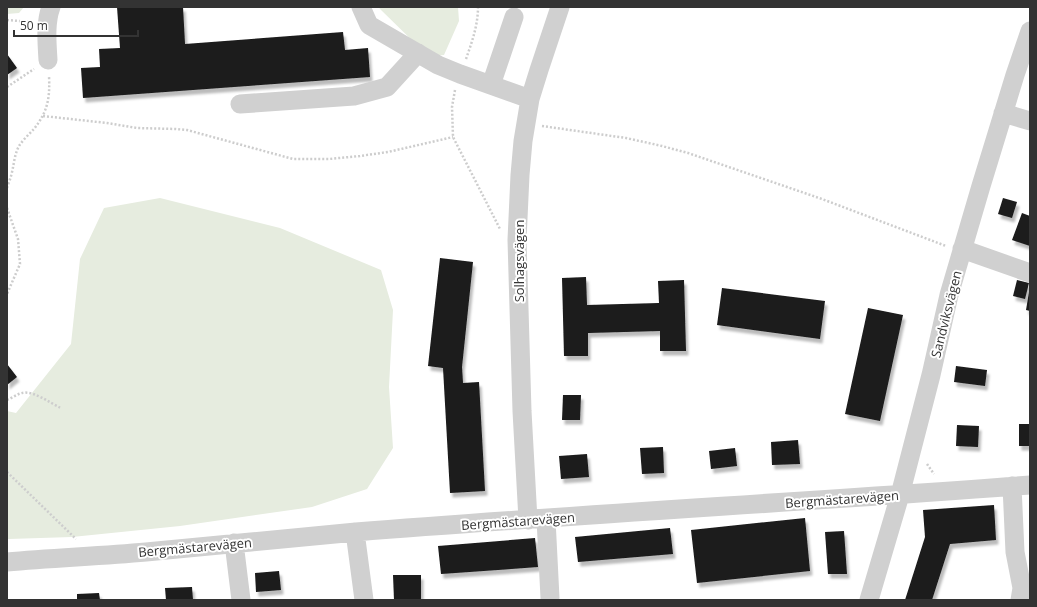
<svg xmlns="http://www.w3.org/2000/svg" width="1037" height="607" font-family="'Open Sans',sans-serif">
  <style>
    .green { fill: #e6ecdf }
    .building { fill: #1a1a1a; filter: url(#shadow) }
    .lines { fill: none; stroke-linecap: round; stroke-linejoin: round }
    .path { stroke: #cdcdcd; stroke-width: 2.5; stroke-dasharray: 2 2; stroke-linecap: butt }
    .minor { stroke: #d0d0d0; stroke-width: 19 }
    .labels { text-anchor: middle; stroke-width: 4; stroke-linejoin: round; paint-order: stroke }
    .street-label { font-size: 13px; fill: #333; stroke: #fff }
  </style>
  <defs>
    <filter id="shadow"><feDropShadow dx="2.5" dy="4.5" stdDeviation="1" flood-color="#0004"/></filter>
  </defs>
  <rect width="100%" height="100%" fill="#fff"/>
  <!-- green -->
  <path class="green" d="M7 7H24L19 13 7 14Z
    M379 7H458L459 21 444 55 428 56 380 9Z
    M160 198 280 228 381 270 393 310 389 387 393 448 367 489 312 507 180 526 72 537 9 539H7V411L16 413 71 344 80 259 104 208Z"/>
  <!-- building -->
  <path class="building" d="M117 7H183L185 44 343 32 345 50 368 48 370 77 83 98 81 68 100 67 99 49 120 48Z
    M7 54 17 68 7 75Z
    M1003 198 1017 202 1012 218 998 214Z
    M1022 213 1030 216V246L1012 240Z
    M440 258 473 262 462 367 463 383 479 382 485 491 450 493 443 368 428 366Z
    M586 277 587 305 659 303 658 281 684 280 686 351H660V331L588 333V356H564L562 278Z
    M1017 280 1029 283 1025 299 1013 296Z
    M722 288 825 301 820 339 717 325Z
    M1029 292H1030V311L1026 310Z
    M868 308 903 315 880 421 845 414Z
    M7 364 17 377 7 385Z
    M956 366 987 370 985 386 954 382Z
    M563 395H581L580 420H562Z
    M1019 424H1030V446H1019Z
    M957 425 979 426 978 447 956 446Z
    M798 440 800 464 772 465 771 442Z
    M663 447 664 473 642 474 640 448Z
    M735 448 737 466 711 469 709 451Z
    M587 454 589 477 561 479 559 456Z
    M994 505 996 540 950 544 932 600H905L925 537 923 510Z
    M805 518 810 571 697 583 691 530Z
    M670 528 673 554 578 562 575 537Z
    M844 531 847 574H828L825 532Z
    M535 538 538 567 441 574 438 546Z
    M279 571 281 590 256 592 255 573Z
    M393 575H421V600H394Z
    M192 587 193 600H166L165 588Z
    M99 593 100 600H77V594Z"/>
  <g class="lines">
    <!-- path -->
    <path class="path" d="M7 20 31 22
      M466 59C472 42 478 25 478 7
      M7 87 34 69
      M455 90 452 107 453 137 500 229
      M43 116 107 123 137 128 176 129 187 130 293 159H329L360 156 388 152 453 137
      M542 126 626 138 662 146 688 153 822 199 946 246
      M7 188C8 184 10 180 11 176 14 166 14 155 19 146 23 140 29 134 34 129 48 111 50 98 49 76
      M7 208 18 239 20 264 7 294
      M7 400C12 398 17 394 22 393 33 390 50 403 61 408
      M927 464 934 474
      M7 472 76 539"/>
    <!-- minor -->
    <path class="minor" d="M361 7 369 25 438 65 460 74 530 99
      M48 60C47 43 45 23 51 7
      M491 85 514 17
      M240 104 354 96 387 87 418 53
      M1003 113 1030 121
      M962 249 1030 273
      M1012 486 1015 552 1022 588 1020 600
      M546 519 550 598
      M528 520 522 411 517 240 520 175 523 141 530 99 539 70 560 7
      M355 532 364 600
      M234 543 241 600
      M7 562C53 558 100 556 146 552 216 546 286 538 356 532 581 514 806 502 1030 485
      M869 600 900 495 931 375 949 295 981 186 1015 75 1030 31"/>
  </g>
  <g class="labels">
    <!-- street labels -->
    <g class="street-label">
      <text transform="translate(519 261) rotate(-90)" y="5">Solhagsvägen</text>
      <text transform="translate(946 314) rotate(-76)" y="5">Sandviksvägen</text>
      <text transform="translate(842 499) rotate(-4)" y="5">Bergmästarevägen</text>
      <text transform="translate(518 521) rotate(-4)" y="5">Bergmästarevägen</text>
      <text transform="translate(195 547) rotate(-5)" y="5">Bergmästarevägen</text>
    </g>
  </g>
  <!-- border -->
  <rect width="1037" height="607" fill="none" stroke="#333333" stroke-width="16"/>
  <!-- scale -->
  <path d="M14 30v6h124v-6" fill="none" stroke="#333333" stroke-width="2"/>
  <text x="20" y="30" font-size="12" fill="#333333" stroke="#ffffff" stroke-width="3" paint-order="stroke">50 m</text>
</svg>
